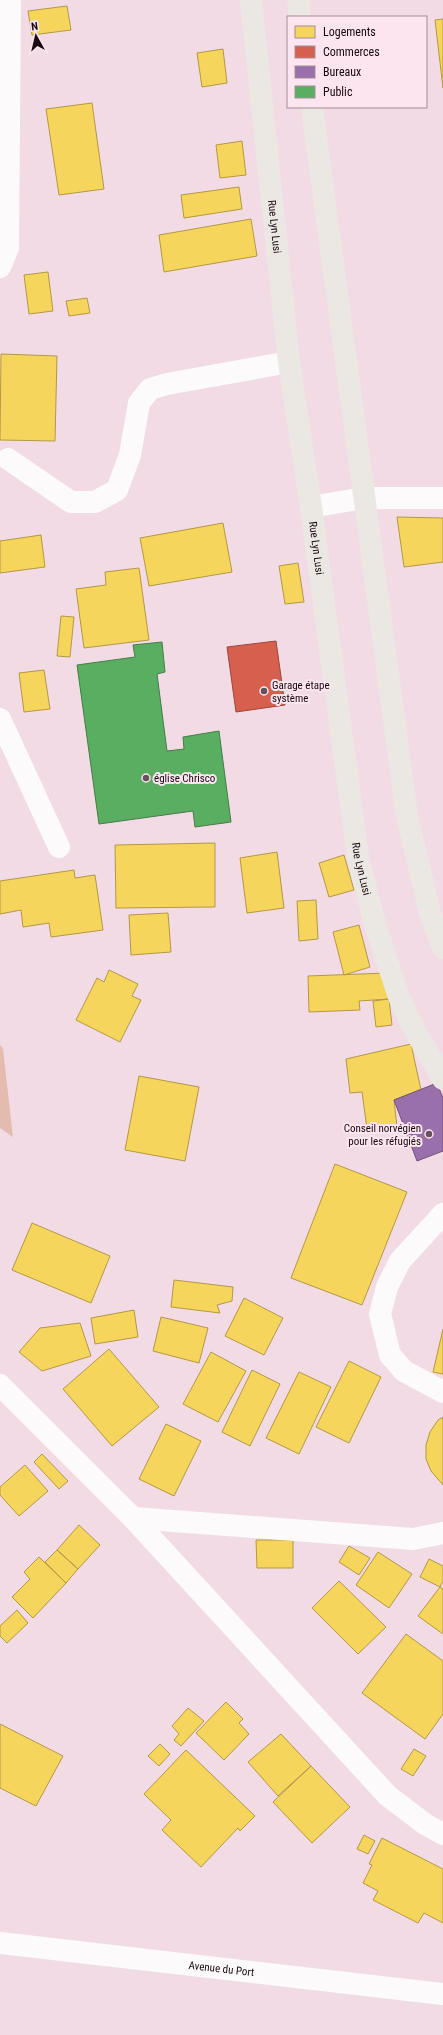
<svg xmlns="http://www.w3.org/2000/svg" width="443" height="2035" font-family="'Roboto Condensed',sans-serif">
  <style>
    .green { fill: #e3bcaf }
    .homes { fill: #f6d55c; stroke: #b49845 }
    .shops { fill: #d6604d; stroke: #9d463b }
    .offices { fill: #9970ab; stroke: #73517c }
    .public { fill: #5aae61; stroke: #467c49 }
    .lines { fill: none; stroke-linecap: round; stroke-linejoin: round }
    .minor { stroke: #fdfafb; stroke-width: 22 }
    .primary { stroke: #ebe8e4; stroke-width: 22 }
    .poi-dot { fill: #65525b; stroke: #fce5ef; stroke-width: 1.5 }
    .labels { text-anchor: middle; stroke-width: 4; stroke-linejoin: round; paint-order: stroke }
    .street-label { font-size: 11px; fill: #190810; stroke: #fce5ef }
    .poi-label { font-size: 11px; fill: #190810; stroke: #fce5ef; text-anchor: start }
  </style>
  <rect width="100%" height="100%" fill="#f3dbe5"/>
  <!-- green -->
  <path class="green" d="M0 1045 3 1049 13 1137 0 1128Z"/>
  <!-- homes -->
  <path class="homes" d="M67 6 71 30 32 35 28 11Z
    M443 19V88L435 20Z
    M223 49 227 83 202 87 197 53Z
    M92 103 104 189 59 195 46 109Z
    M242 141 246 175 220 178 216 145Z
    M239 187 242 209 184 218 181 195Z
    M251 219 257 256 164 272 159 235Z
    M48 272 53 311 29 314 24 275Z
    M87 298 90 313 69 316 66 301Z
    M1 354 57 356 55 441 0 440Z
    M397 517 443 518V562L404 567Z
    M223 523 232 572 149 586 140 538Z
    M41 535 45 567 0 573V541Z
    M298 563 304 602 285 604 279 566Z
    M139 568 149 640 84 648 76 589 106 585 105 572Z
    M61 616 74 617 70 657 57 656Z
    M44 670 50 709 24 712 19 673Z
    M215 843V907L116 908 115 845Z
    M277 852 284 908 247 913 240 858Z
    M344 855 354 890 329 897 319 863Z
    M74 870 75 878 95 875 103 930 51 937 49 923 23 927 21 910 0 914V881Z
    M316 900 318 939 299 941 297 901Z
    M168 913 171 952 131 955 129 915Z
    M359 925 370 967 344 975 333 932Z
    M109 970 138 984 132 996 141 1000 120 1042 76 1020 97 978 104 982Z
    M387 973 389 999 359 1001 360 1010 309 1012 308 976Z
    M389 999 392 1025 376 1027 373 1001Z
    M411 1044 421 1090 394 1100 397 1127 367 1129 362 1092 350 1093 346 1059Z
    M139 1076 199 1087 185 1161 125 1150Z
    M335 1164 407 1192 362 1305 291 1278Z
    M32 1223 110 1256 91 1303 12 1270Z
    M174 1280 233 1287 232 1301 217 1305 220 1313 171 1307Z
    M244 1298 283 1318 264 1355 225 1336Z
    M134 1310 138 1337 95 1344 91 1318Z
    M161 1317 208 1328 199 1363 153 1351Z
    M80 1323 91 1356 42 1371 19 1352 40 1328Z
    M443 1329V1374L433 1372Z
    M109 1349 159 1407 112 1446 63 1389Z
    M211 1352 246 1371 218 1422 183 1404Z
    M349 1361 381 1377 349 1443 316 1427Z
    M252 1370 280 1384 250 1446 222 1432Z
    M299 1372 331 1387 299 1454 266 1438Z
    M443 1417V1485L431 1471 426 1459V1445L430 1432 438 1420Z
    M166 1424 201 1441 174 1496 139 1479Z
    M42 1454 68 1481 59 1489 34 1462Z
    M25 1465 48 1491 19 1516 0 1495V1487Z
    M79 1525 100 1545 78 1569 57 1550Z
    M256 1540H293V1568H257Z
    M349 1546 370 1558 359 1575 339 1562Z
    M57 1550 78 1569 66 1583 45 1562Z
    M378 1552 412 1574 389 1608 356 1585Z
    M39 1557 66 1583 33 1618 12 1597 30 1579 24 1572Z
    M429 1559 443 1566V1581L440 1587 420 1577Z
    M339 1581 386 1627 358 1654 312 1608Z
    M440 1587 443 1589V1634L418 1616Z
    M17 1610 28 1623 7 1643 0 1636V1626Z
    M406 1634 443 1661V1714L425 1739 362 1693Z
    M226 1702 243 1719 239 1723 249 1734 224 1760 196 1733Z
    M188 1708 204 1721 181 1746 174 1740 179 1734 172 1726Z
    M0 1724 63 1756 36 1806 0 1788Z
    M281 1734 311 1766 278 1796 248 1762Z
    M160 1744 170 1754 159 1766 148 1756Z
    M414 1749 426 1756 413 1776 401 1769Z
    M186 1750 255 1816 240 1831 238 1828 201 1867 162 1830 171 1820 144 1794Z
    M311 1766 350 1807 312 1843 273 1802Z
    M364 1835 375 1841 368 1854 357 1849Z
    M382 1838 443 1869V1923L424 1913 418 1923 373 1900 378 1891 363 1883 372 1865 369 1864Z"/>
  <!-- shops -->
  <path class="shops" d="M276 641 285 705 236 712 227 647Z"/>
  <!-- offices -->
  <path class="offices" d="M437 1083 443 1098V1151L417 1161 394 1100Z"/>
  <!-- public -->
  <path class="public" d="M162 642 165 672 157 674 167 751 184 749 183 737 219 731 231 822 195 827 193 811 99 824 77 665 135 657 133 645Z"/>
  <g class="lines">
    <!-- minor -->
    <g class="minor">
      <path d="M0 267 8 248 10 0"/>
      <path d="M8 459 71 502H95L117 490 130 455 139 403 150 389 167 384 289 362"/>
      <path d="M311 507 364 498H443"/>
      <path d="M0 719 59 847"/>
      <path d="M443 1214 400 1261 387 1287 380 1314 390 1355 404 1371 443 1392"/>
      <path d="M0 1385 133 1518 388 1796 425 1824 443 1834"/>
      <path d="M133 1518 413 1539 443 1533"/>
      <path id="s1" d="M0 1943 443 1994"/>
    </g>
    <!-- primary -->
    <g class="primary">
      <path id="s2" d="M251 0 289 362 311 507 358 857 375 924 399 997 415 1031 443 1079"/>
      <path d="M298 0 300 17"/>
      <path d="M312 107 407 816 430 913 443 948"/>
    </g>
  </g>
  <!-- markers -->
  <g class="poi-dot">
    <circle cx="264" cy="691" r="4"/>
    <circle cx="146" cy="778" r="4"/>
    <circle cx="429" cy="1134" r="4"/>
  </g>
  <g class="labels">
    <!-- street labels -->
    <g class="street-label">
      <text dy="4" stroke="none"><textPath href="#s2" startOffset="228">Rue Lyn Lusi</textPath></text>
      <text dy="4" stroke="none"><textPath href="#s2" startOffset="552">Rue Lyn Lusi</textPath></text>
      <text dy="4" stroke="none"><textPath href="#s2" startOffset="876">Rue Lyn Lusi</textPath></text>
      <text dy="4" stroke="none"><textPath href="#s1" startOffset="223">Avenue du Port</textPath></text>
    </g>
    <!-- poi labels -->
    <g class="poi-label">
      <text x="272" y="689">Garage étape<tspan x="272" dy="13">système</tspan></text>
      <text x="154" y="782">église Chrisco</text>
      <text x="421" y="1132" text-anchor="end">Conseil norvégien<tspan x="421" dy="13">pour les réfugiés</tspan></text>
    </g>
  </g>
  <!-- legend -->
  <rect x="287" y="16" width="140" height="92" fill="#fce5ef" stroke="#a18d96"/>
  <rect x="295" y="26" width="20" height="12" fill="#f6d55c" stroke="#a18d96"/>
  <text x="323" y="36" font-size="12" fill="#190810">Logements</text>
  <rect x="295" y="46" width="20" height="12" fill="#d6604d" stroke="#a18d96"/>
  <text x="323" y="56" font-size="12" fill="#190810">Commerces</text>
  <rect x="295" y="66" width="20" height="12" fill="#9970ab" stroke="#a18d96"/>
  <text x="323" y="76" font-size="12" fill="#190810">Bureaux</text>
  <rect x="295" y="86" width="20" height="12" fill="#5aae61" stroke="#a18d96"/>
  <text x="323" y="96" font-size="12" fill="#190810">Public</text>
  <!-- north arrow -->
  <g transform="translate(36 36) rotate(352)" stroke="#fce5ef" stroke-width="3" paint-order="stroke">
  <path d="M0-3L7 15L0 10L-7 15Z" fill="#190810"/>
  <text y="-6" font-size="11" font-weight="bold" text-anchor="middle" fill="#190810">N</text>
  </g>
</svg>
